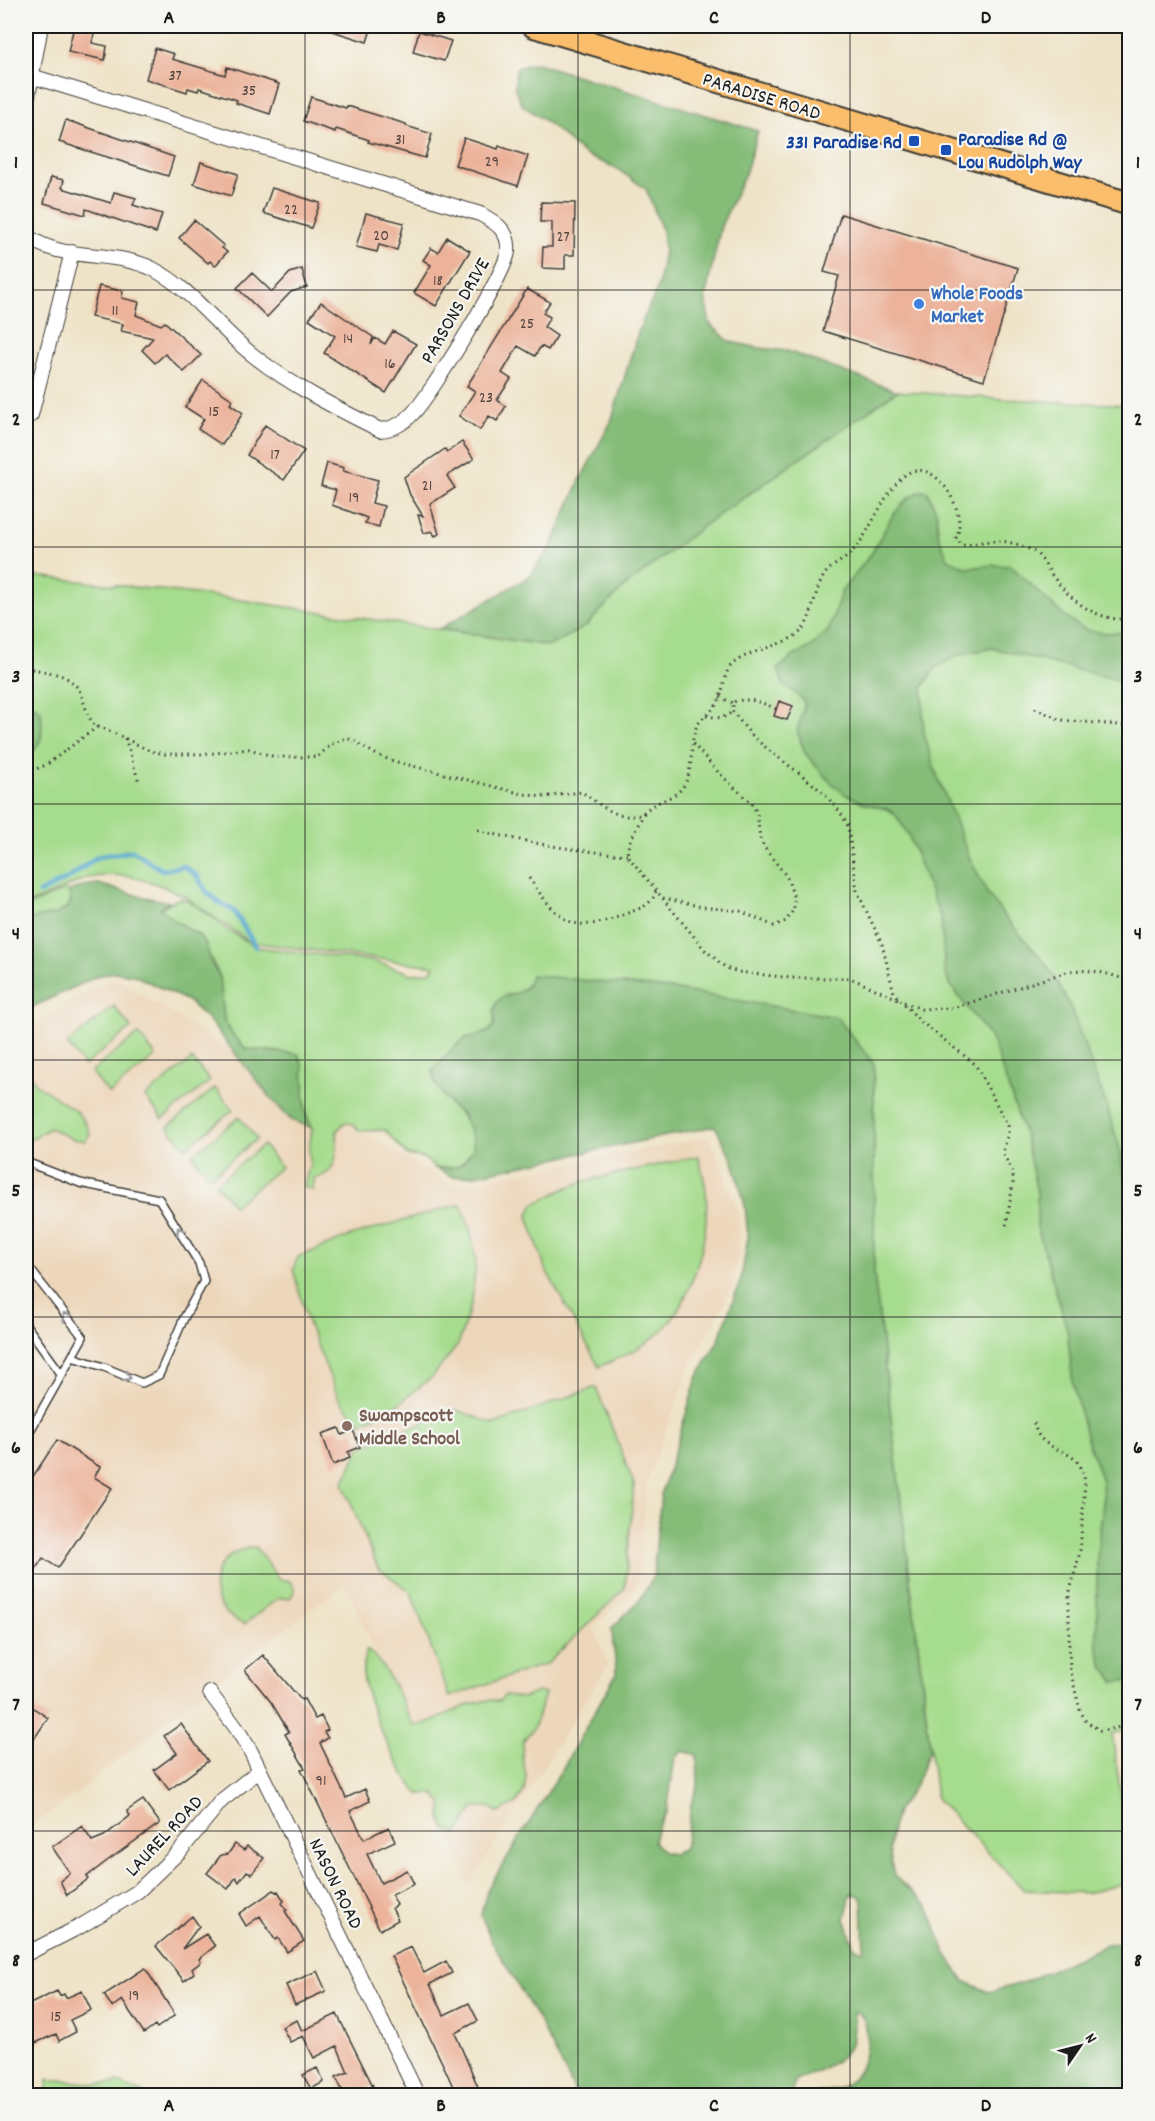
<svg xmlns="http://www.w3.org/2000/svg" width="1155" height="2121" font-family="Dekko,sans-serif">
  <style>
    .built { fill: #edd7bb }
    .green { fill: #a6dc8d; stroke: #617c54; stroke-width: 1.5 }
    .forest { fill: #84bc78; stroke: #506c4a; stroke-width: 1.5; fill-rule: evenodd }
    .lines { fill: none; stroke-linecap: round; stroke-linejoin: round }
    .stream { stroke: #51a6cd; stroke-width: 5 }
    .building { fill: #ecb29a }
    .service-casing { stroke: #3c3a36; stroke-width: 10 }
    .minor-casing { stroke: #3c3a36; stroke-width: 16 }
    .trunk-casing { stroke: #3c3a36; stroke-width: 26 }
    .path { stroke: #3c3a36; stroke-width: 3; stroke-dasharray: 1.5 4.5; stroke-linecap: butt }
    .service { stroke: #fff; stroke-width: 7 }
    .minor { stroke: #fff; stroke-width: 14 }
    .trunk { stroke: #fabe6d; stroke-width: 22 }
    .oneway { stroke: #999 }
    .grid { fill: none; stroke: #1c1c1c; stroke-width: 1.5; stroke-opacity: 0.55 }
    .transit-dot { fill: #1a4fb4; stroke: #f6f6f2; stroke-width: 2 }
    .shop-dot { fill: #3f7fe0; stroke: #f6f6f2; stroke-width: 2 }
    .education-dot { fill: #8d6e63; stroke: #f6f6f2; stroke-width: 2 }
    .labels { text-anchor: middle; stroke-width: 4.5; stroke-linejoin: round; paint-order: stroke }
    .number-label { font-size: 16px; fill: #50423c }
    .street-label { font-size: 20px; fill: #1c1c1c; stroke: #f6f6f2 }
    .transit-label { font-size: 20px; font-weight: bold; fill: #164399; stroke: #f6f6f2; text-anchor: start }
    .shop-label { font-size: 20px; font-weight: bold; fill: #366cbe; stroke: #f6f6f2; text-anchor: start }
    .education-label { font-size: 20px; font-weight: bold; fill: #785e54; stroke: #f6f6f2; text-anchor: start }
    .neatline { fill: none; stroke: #1c1c1c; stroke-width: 2 }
    .grid-label { font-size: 20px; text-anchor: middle; font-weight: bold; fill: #1c1c1c }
  </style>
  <rect width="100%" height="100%" fill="#f6f6f2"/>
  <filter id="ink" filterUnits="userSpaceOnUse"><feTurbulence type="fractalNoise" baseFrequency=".0167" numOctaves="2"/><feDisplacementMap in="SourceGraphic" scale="12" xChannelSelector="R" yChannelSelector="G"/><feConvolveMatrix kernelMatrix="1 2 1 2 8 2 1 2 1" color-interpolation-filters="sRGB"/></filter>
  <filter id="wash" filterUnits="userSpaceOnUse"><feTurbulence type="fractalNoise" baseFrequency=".008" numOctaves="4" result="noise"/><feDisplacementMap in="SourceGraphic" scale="24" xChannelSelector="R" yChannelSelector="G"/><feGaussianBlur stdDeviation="1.35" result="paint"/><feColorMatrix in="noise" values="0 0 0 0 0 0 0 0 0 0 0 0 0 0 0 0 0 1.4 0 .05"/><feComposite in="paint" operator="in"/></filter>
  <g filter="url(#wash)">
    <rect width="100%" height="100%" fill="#efe3c7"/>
    <!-- built -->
    <path class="built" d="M115 978 451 1186 710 1137 738 1210 740 1252 732 1290 688 1371 647 1482 638 1585 594 1627 608 1665 468 1886 399 1709 346 1585 314 1607 190 1702 71 1798 26 1831V1026Z"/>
    <!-- green -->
    <path class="green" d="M897 391 1003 399 1129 405 1130 1729 1112 1734 1129 1849V1882L1088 1893 1024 1890 936 1798 874 1273V1064L529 984 518 993 505 996 494 1009C498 1032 485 1035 465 1038L450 1105C466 1117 471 1128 474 1147L466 1160 457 1167 435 1168 424 1158 407 1155 385 1130 360 1131 352 1124 345 1122 337 1131C337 1150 339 1175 314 1178L313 1190 304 1187 310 1163 309 1150 312 1128 305 1111 303 1066 298 1054 246 1049 232 1034 224 1019 220 977 200 936 175 921 160 908 179 898 187 900 205 912 229 931 256 947 373 961 412 974 430 972 434 966 250 942 184 896 157 884 129 876 109 875 87 878 26 905V575L214 596 550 646 586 626 623 588 703 526Z
      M65 890 69 891 71 902C59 921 42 912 26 922V907Z
      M114 1006 131 1028 84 1066 67 1044Z
      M138 1034 156 1056 109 1094 91 1072Z
      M192 1059 210 1081 163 1119 145 1097Z
      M26 1066 36 1084 76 1111 86 1124 90 1134 85 1141 73 1139 50 1128 29 1140 26 1139Z
      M215 1088 233 1110 186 1148 168 1127Z
      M239 1117 257 1139 210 1177 192 1155Z
      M263 1145 281 1167 234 1206 216 1184Z
      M698 1156C701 1167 705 1180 706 1192 710 1237 692 1306 656 1336 639 1350 618 1358 599 1367L545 1268 528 1216 534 1204 564 1189 585 1181Z
      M461 1204 470 1228 476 1260 472 1301 458 1345 433 1376 396 1406 361 1423 340 1401 308 1323 293 1269 298 1257 350 1236Z
      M596 1387 634 1484 625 1588 548 1663 449 1697 411 1592 378 1568 343 1484 360 1447 456 1410 494 1424Z
      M256 1547 279 1580C289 1579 294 1582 294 1592L290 1598H278L245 1624C199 1608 207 1550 256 1547Z
      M367 1650C388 1665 401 1703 414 1726 441 1721 473 1696 499 1701L505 1695 523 1698 538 1692 545 1694 534 1727 523 1741 522 1756 526 1775 524 1791 516 1803 499 1813 489 1807H475L457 1834 444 1828 441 1818 443 1804 435 1794H419C397 1771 360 1695 363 1663 364 1659 366 1654 367 1650Z
      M48 2079 97 2084 118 2082 146 2095 62 2096 47 2092Z"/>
    <!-- forest -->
    <path class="forest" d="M536 63 758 131 745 174 721 226 705 298 710 324 730 342 760 348 787 351 897 391 703 526 623 588 586 626 550 646 439 629 529 577 552 545 580 480 611 422 639 329 658 287 664 250 662 230 646 189 614 167 585 155 548 123 522 105 515 89 516 68Z
      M921 491 928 492 937 514 938 534 948 559 967 568 993 565 1011 566 1066 618 1086 630 1105 633 1129 632V683L993 648 958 655 936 667 923 687V715L924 733 934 767 970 859 988 894 1005 917 1046 964 1058 983 1070 1006 1106 1104 1120 1149 1129 1202 1130 1298 1125 1320 1126 1350 1130 1359V1680L1115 1682 1103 1667 1097 1644V1556L1103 1503 1102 1481 1087 1439 1073 1385 1067 1329 1037 1227V1193L1025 1136 992 1040 951 986 945 973 941 919 908 834 894 813 887 809 866 804 845 794 828 780 805 753 797 731 805 704 800 697 783 684 778 669 792 657 809 648 829 630 841 592 871 554 893 515 909 497Z
      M26 705 36 707 41 711C43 733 44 744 26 758Z
      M98 884 139 896 170 902 160 908 175 921 200 936 206 944 212 965 220 977 224 1019 232 1034 246 1049 298 1054 303 1066 305 1111 312 1128 291 1120 268 1095 208 1019 188 1001 134 975 114 972 97 976 26 1010V922C42 912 59 921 71 902L69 891 83 886Z
      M531 975 671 989 837 1017 874 1064V1273L930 1749 915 1786 898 1809 892 1827 889 1849 894 1876 928 1906 946 1954 964 1981 990 1992 1025 1982 1108 1944 1129 1942V2095H799C815 2093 841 2092 852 2080 867 2065 874 2025 857 2011L854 2013C854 2021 854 2030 853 2038 847 2062 815 2071 796 2081L791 2091 797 2095H577L537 2017 492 1942 481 1915 487 1890 560 1773 616 1674C616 1658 612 1644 612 1628L640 1600 653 1577 661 1495 697 1378 719 1339 741 1279 748 1237 745 1205 733 1161 715 1126 475 1175 453 1177 435 1168C458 1169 462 1167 474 1147L472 1135 463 1115 450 1105 435 1083 433 1070C441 1062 457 1041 467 1038 476 1034 485 1036 492 1028 498 1020 491 1010 497 1002 509 987 524 1002 531 975ZM683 1751 697 1755 698 1786 691 1804 687 1839 683 1849 674 1854 663 1852 653 1842 658 1826 667 1811 675 1758ZM851 1893 860 1896 862 1902 864 1951 855 1948 845 1919Z"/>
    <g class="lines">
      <!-- stream -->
      <path class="stream" d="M39 893 69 878 97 857 133 851 162 870 184 866 197 876 206 891 220 903 234 911 256 947"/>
    </g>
    <g id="blocks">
      <!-- building -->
      <path class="building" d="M74 26H96L92 43 107 46 105 60 68 52Z
        M324 26H372L367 42 323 28Z
        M419 31 451 41 444 61 413 52Z
        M155 48 174 54 172 59 225 75 227 67 279 84 270 114 236 103 237 100 199 88 198 91 188 88 187 92 146 79Z
        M311 97 346 108 347 106 406 124V126L432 134 425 158 368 142 369 140 336 129 335 132 303 121Z
        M66 120 174 157 168 176 59 142Z
        M464 138 498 149 499 146 528 156 518 186 455 165Z
        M201 162 238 174 231 196 194 184Z
        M51 177 64 180 62 188 111 203 114 192 136 198 133 205 162 214 156 233 86 209 85 215 44 203Z
        M272 188 320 203 311 228 263 213Z
        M541 202 575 203 574 255H565V269L542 268 543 247H552V222H540Z
        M366 213 404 223 397 250 379 245 377 252 356 247Z
        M841 214 1018 268 984 380 823 331 839 276 824 272Z
        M194 220 224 246 222 248 227 252 215 266 210 261 208 263 179 238Z
        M447 237 470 251 436 306 414 293 431 265 423 260 431 248 438 252Z
        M302 269 307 287 291 292 267 317 237 288 252 273 272 292 290 273Z
        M99 286 123 291 122 298 139 302 136 315 161 325 165 322 201 355 184 372 165 354 155 363 142 350 153 338 121 331 123 324 91 317Z
        M527 289 550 302 543 313 550 317 544 327 557 336 548 350 541 346 535 356 518 346 502 373 511 379 497 400 506 406 497 421 489 416 480 430 459 416 475 391 467 386Z
        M321 302 373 337 371 345 375 338 385 344 393 331 416 344 386 393 324 353 335 336 309 319Z
        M203 380 233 400 230 404 243 413 222 445 198 429 204 419 185 407Z
        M265 425 304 451 284 480 247 455Z
        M462 442 474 459 447 476 455 488 430 504 439 534 435 536 432 531 424 533 418 515 423 516 410 495 404 477 445 449 447 452Z
        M327 463 344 468 343 471 378 480 372 503 384 506 379 527 365 523 367 518 332 505 336 490 321 486Z
        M779 701 793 706 787 720 774 716Z
        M339 1428 342 1435 353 1430 360 1447 348 1452 350 1458 333 1465 322 1434Z
        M57 1440 100 1467 94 1477 112 1488 58 1568 43 1558 26 1583V1487Z
        M263 1655 301 1700 304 1699 315 1719 321 1716 328 1730 324 1732 328 1738 320 1743 346 1798 365 1789 370 1801 350 1811 364 1839 389 1827 395 1841 367 1854 381 1883 407 1870 414 1884 392 1895 397 1905 392 1908 398 1920 380 1930 301 1769 305 1768 285 1734 289 1732 271 1702 245 1670Z
        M26 1703 48 1718 26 1751Z
        M181 1724 208 1761 169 1790 154 1770 177 1753 164 1736Z
        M143 1800 160 1823 107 1861 86 1877 88 1879 67 1895 60 1881 70 1873 52 1847 82 1826 92 1841 104 1836 130 1816 127 1811Z
        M235 1844 244 1850 247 1846 264 1858 252 1874 247 1871 239 1882 236 1877 228 1889 207 1873 221 1855 228 1854Z
        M274 1890 276 1892 278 1891 284 1901 282 1903 287 1910 285 1911 304 1941 287 1952 278 1938 275 1940 260 1916 246 1926 239 1914Z
        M192 1916 199 1926 182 1949 206 1934 215 1946 199 1959 201 1962 192 1969 194 1973 184 1981 156 1946Z
        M411 1947 424 1973 446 1961 452 1973 430 1984 444 2015 469 2003 478 2021 455 2033 482 2096H457L446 2071 391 1956Z
        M145 1968 175 2015 157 2028 155 2025 144 2033 122 2000 112 2007 104 1995Z
        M317 1971 326 1991 295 2005 286 1985Z
        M57 1991 60 1996 64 1994 66 1998 82 1991 91 2010 70 2020 76 2032 59 2041 56 2034 26 2047V2006Z
        M337 2014 373 2086 354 2096H345L336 2077 348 2072 337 2046 314 2058 303 2036 290 2042 282 2027 297 2020 302 2031Z
        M317 2068 324 2082 311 2089 303 2075Z"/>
    </g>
  </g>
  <g filter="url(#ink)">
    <use href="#blocks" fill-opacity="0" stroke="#3c3a36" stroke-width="1.5"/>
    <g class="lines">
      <!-- service casing -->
      <g class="service-casing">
        <path id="service" d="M26 1162 80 1183 159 1199 199 1263 204 1281 184 1318 159 1375 142 1383 104 1367 72 1357
          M26 1264 83 1337 26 1438
          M26 1325 62 1375"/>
      </g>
      <!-- minor casing -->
      <g class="minor-casing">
        <path id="minor" d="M26 107 41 26
          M26 235C60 263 114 249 153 269 192 289 219 329 254 356 292 386 336 408 380 430 393 429 403 424 412 414 429 398 507 272 508 251 510 231 495 222 480 214L31 76
          M31 415 72 252
          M210 1693 237 1729 251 1752 418 2096
          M26 1954 81 1926 137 1892 180 1851 221 1801 260 1770"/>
      </g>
      <!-- trunk casing -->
      <g class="trunk-casing">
        <path id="trunk" d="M534 26 1130 204"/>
      </g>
      <!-- path -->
      <path class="path" d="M26 668C45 672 72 672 81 694 85 705 87 715 94 725L114 733 150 751 165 754H206L249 749 275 757H317L332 744 346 738 352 740 377 755 393 761 523 794 542 797 582 792C598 803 617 821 639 815 644 813 649 807 654 805 662 800 671 798 678 792 696 778 688 747 696 728 700 718 711 713 717 704 723 693 723 681 728 670 738 650 790 647 803 629 814 613 814 590 825 574 831 565 842 562 850 554 872 532 880 497 904 476 933 451 970 513 956 538L961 545C972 545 982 541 993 541 1006 540 1022 545 1033 551 1041 556 1045 565 1050 572 1068 599 1096 622 1130 619
        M720 697 733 703
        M1035 708 1061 720 1130 726
        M776 709C761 702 749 697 733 702V712C739 719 744 727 751 734 780 764 830 787 848 826L857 891 882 944 894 993 920 1021 975 1064 1008 1126V1133L1003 1152 1013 1174V1183L1006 1227
        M706 716 722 718 733 712
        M125 738 139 782
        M26 773 46 765 97 727
        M644 813 629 843 627 855 705 950 726 968 738 972 791 978H850L898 999
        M478 830C527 843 576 851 627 855
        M529 878C561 924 573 936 628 913 641 908 652 905 656 891
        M663 898 703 907 740 911 774 926 786 921 794 909V898L787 877 764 847 760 838 757 814 753 805 719 773 693 744
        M904 1002 921 1009 953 1008 1070 971C1091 969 1110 973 1130 982
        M1034 1423C1041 1459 1081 1441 1085 1483L1080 1552 1069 1595V1646L1070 1669 1080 1710 1085 1720 1100 1731 1130 1725"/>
      <!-- service -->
      <use href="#service" class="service"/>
      <!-- minor -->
      <use href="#minor" class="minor"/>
      <!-- trunk -->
      <use href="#trunk" class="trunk"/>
    </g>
    <!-- one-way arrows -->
    <defs><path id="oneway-chevron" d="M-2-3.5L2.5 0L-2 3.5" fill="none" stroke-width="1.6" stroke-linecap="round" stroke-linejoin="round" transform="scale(1.5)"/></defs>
    <g class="oneway">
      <use href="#oneway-chevron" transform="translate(180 1231) rotate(-122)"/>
      <use href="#oneway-chevron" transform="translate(66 1316) rotate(-128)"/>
      <use href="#oneway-chevron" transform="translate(127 1377) rotate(22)"/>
    </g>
  </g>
  <!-- grid -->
  <path class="grid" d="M305 26V2096M578 26V2096M850 26V2096M26 290H1130M26 547H1130M26 804H1130M26 1060H1130M26 1317H1130M26 1574H1130M26 1831H1130"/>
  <!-- markers -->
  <g class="transit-dot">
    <rect x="908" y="135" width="12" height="12" rx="3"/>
    <rect x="940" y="144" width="12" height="12" rx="3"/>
  </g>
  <circle class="shop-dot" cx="919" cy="304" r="6"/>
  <circle class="education-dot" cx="347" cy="1426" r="6"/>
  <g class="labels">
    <!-- number labels -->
    <g class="number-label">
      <text x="175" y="80">37</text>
      <text x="249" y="95">35</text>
      <text x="400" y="144">31</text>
      <text x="492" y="166">29</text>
      <text x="291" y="214">22</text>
      <text x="381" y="240">20</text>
      <text x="563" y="241">27</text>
      <text x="438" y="285">18</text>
      <text x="115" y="315">11</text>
      <text x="527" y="328">25</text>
      <text x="348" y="343">14</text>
      <text x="390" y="368">16</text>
      <text x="486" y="402">23</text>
      <text x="214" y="416">15</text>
      <text x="275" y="459">17</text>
      <text x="427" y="490">21</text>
      <text x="354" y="502">19</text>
      <text x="321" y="1785">91</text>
      <text x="134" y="2000">19</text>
      <text x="56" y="2021">15</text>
    </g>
    <!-- street labels -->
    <g class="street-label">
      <text transform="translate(762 95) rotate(17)" y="7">PARADISE ROAD</text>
      <text transform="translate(454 310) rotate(-60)" y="7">PARSONS DRIVE</text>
      <text transform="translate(163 1835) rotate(-47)" y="7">LAUREL ROAD</text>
      <text transform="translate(337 1883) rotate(64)" y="7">NASON ROAD</text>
    </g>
    <!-- transit labels -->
    <g class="transit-label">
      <text x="958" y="145">Paradise Rd @<tspan x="958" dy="23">Lou Rudolph Way</tspan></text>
      <text x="902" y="148" text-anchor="end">331 Paradise Rd</text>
    </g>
    <!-- shop labels -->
    <g class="shop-label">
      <text x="931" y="299">Whole Foods<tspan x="931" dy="23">Market</tspan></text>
    </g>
    <!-- education labels -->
    <g class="education-label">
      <text x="359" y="1421">Swampscott<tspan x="359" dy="23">Middle School</tspan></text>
    </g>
  </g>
  <!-- margin -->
  <rect width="1155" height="2121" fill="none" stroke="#f6f6f2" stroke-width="66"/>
  <!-- north arrow -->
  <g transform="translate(1080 2046) rotate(55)" stroke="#f6f6f2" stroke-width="4.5" paint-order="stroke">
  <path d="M0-4.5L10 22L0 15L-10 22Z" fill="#1c1c1c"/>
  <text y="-9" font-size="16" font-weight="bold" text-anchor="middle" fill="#1c1c1c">N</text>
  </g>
  <rect x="33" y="33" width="1089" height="2055" class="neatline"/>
  <g class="grid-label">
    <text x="169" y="23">A</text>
    <text x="441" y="23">B</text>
    <text x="714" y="23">C</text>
    <text x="986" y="23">D</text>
    <text x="16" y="168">1</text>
    <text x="1138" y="168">1</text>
    <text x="16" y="425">2</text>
    <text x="1138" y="425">2</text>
    <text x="16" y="682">3</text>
    <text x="1138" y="682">3</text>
    <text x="16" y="939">4</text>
    <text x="1138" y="939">4</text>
    <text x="16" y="1196">5</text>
    <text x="1138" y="1196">5</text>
    <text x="16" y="1453">6</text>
    <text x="1138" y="1453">6</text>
    <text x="16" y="1710">7</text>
    <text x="1138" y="1710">7</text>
    <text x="16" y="1966">8</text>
    <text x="1138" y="1966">8</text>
    <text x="169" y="2111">A</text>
    <text x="441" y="2111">B</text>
    <text x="714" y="2111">C</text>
    <text x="986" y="2111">D</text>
  </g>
</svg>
